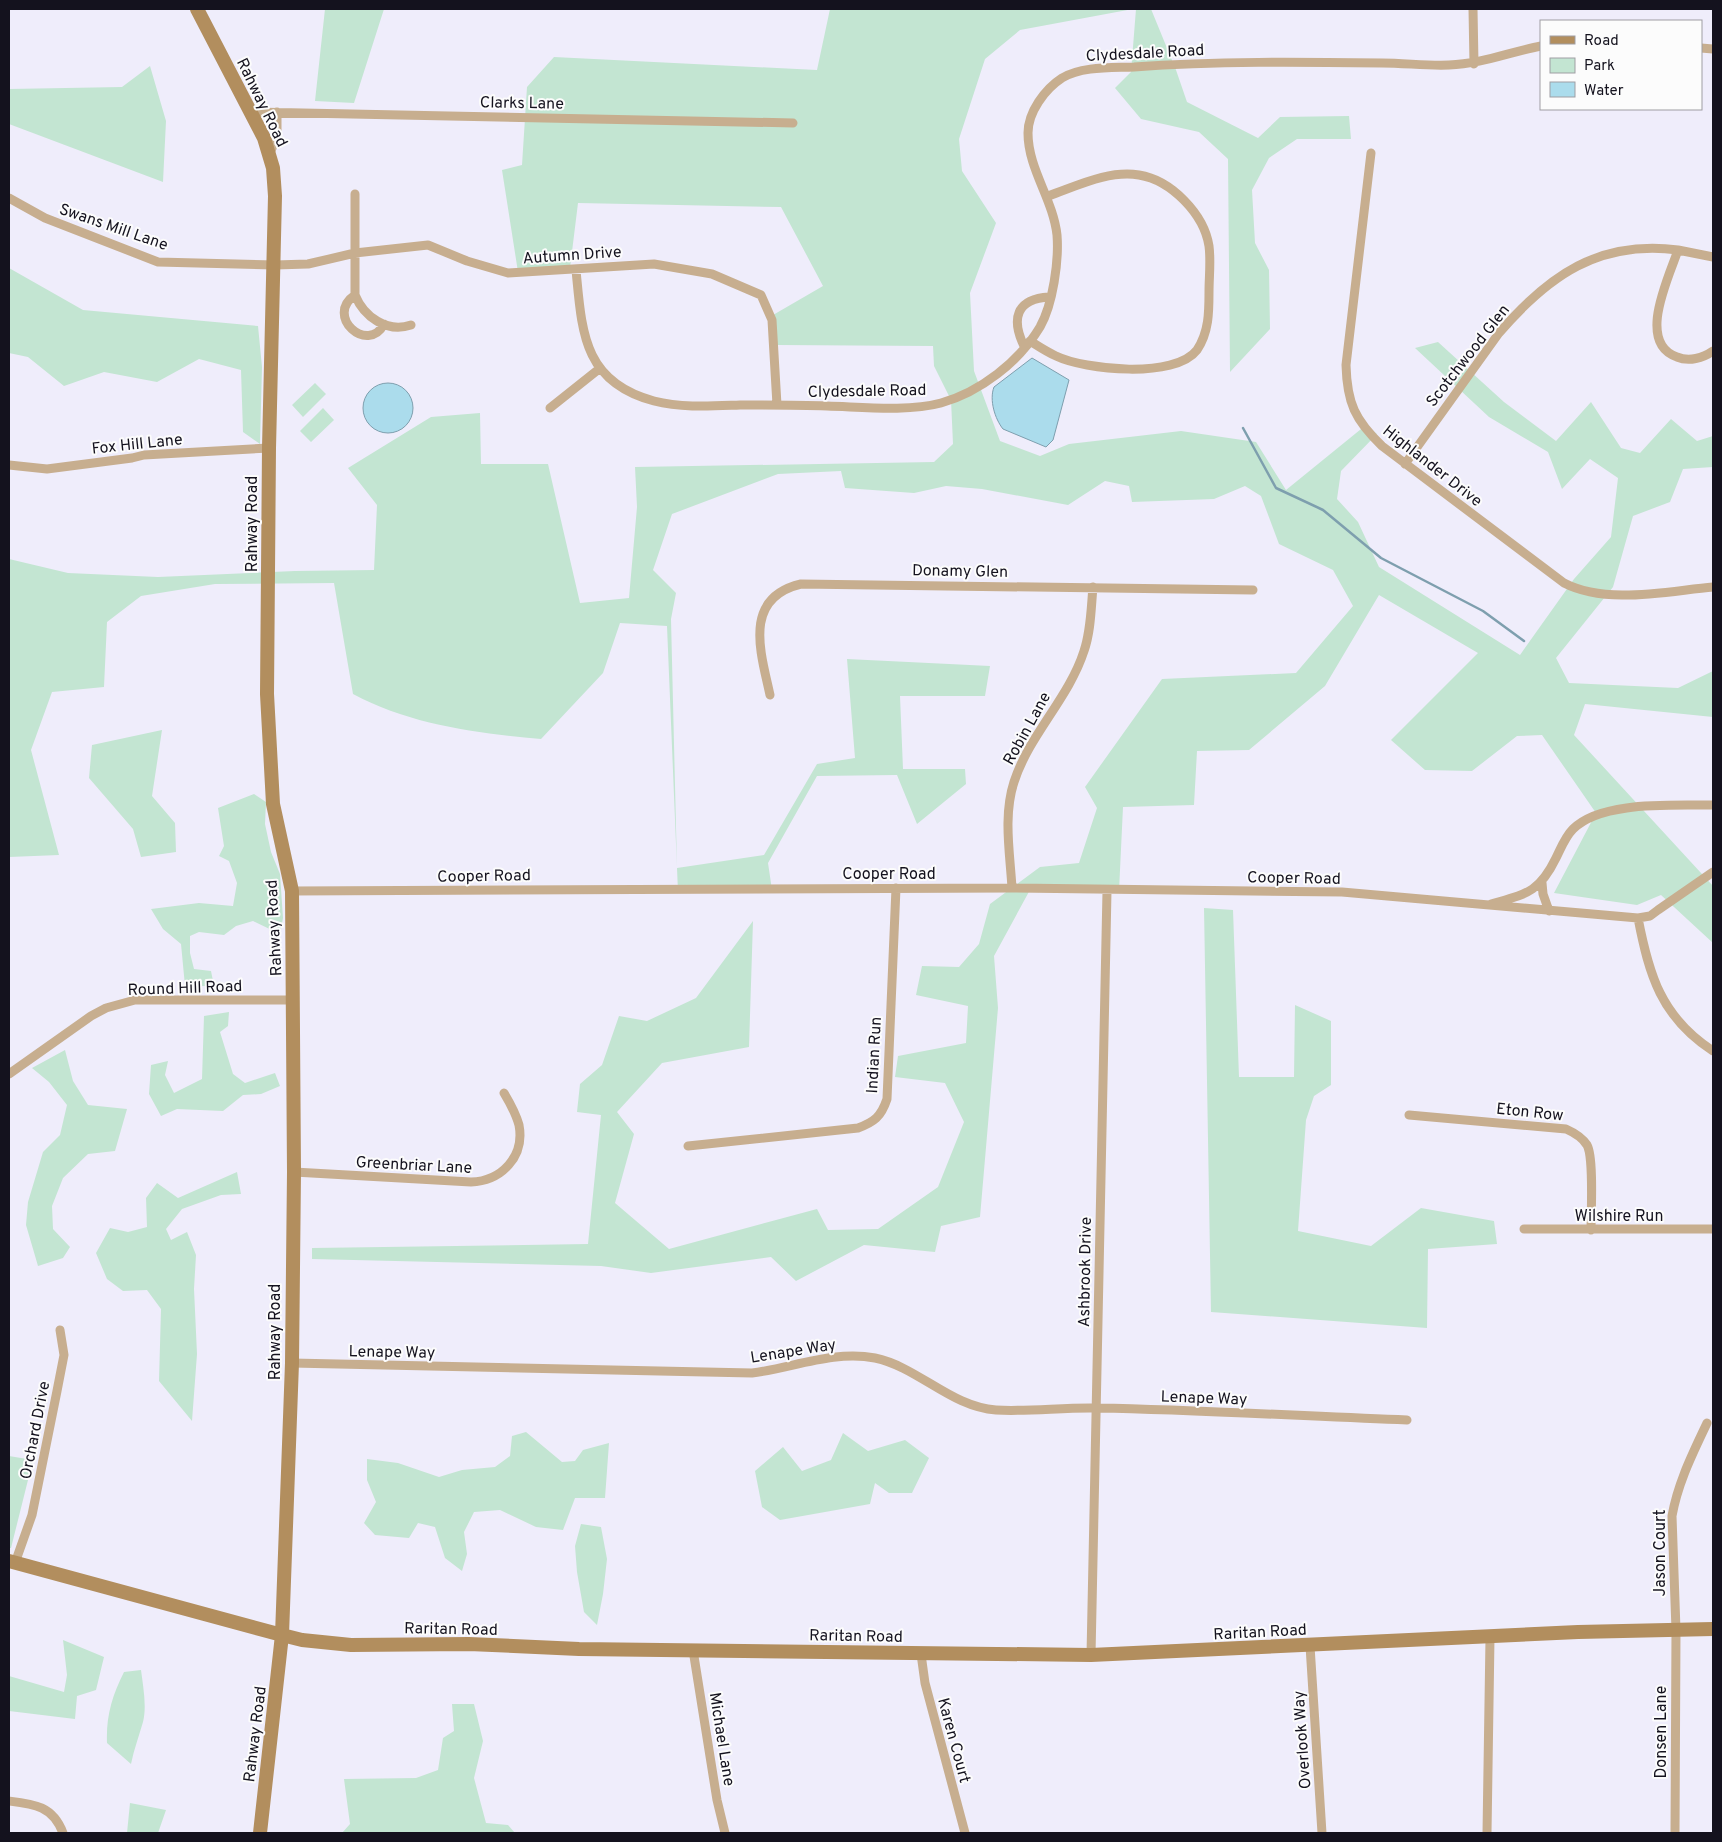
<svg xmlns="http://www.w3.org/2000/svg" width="1722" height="1842" font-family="Overpass,sans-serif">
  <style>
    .green { fill: #c3e5d2 }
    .water { fill: #abdcec; stroke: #7e9fae }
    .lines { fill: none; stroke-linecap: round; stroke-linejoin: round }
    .stream { stroke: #7e9fae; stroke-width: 2.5 }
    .street { stroke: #c7ae8f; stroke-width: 9 }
    .secondary { stroke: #b28e5e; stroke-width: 14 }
    .labels { text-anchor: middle; stroke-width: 4; stroke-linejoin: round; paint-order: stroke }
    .street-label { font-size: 16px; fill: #14121e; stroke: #fcfcfc }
  </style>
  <rect width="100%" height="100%" fill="#efedfb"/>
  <!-- green -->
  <path class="green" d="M325 9H384L354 103 315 101Z
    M830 9H1133L1020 30 985 59 959 139 962 171 996 223 970 293 974 371 1000 441 1040 456 1069 444 1181 431 1256 442 1286 490 1366 425 1377 434 1341 471 1337 499 1358 522 1379 567 1520 655 1574 579 1611 537 1618 478 1590 459 1562 489 1548 452 1489 417 1415 348 1438 342 1504 402 1556 441 1591 402 1621 448 1640 453 1671 419 1697 441 1713 436V467L1683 469 1670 502 1633 516 1613 587 1556 658 1569 683 1678 688 1713 671V717L1585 704 1574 735 1713 886V943L1661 895 1637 905 1554 893 1596 813 1542 735 1517 736 1472 771 1425 770 1391 740 1478 653 1379 595 1325 686 1249 750 1197 751 1194 805 1123 807 1119 891 1031 888 994 956 998 1008 980 1217 941 1226 935 1252 864 1245 796 1281 771 1257 651 1273 601 1266 312 1259V1248L588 1244 601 1115 577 1112 580 1084 602 1065 619 1016 647 1021 696 998 753 921 749 1047 662 1063 617 1112 634 1134 615 1203 669 1249 817 1209 828 1230 878 1229 938 1187 964 1122 945 1083 895 1077 898 1056 966 1043 968 1006 916 995 922 966 959 967 979 944 990 904 1040 867 1079 863 1097 808 1085 787 1162 679 1296 673 1353 606 1333 570 1279 544 1261 496 1245 486 1214 499 1132 502 1129 486 1105 481 1068 505 982 489 946 486 914 493 845 488 841 471 778 474 672 514 653 570 676 593 671 619 677 868 764 855 817 764 855 758 847 659 990 666 985 696H900L903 769H965L966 784 917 824 897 775 817 776 768 863 772 890 678 892 667 626 620 623 603 673 541 739C476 733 411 725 353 694L334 583 215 584 141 596 107 622 104 687 52 692 31 750 59 855 9 857V559L68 573 158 577 295 571 374 570 377 505 348 468 431 417 480 413 481 464H548L580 603 629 598 637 507 635 467 934 462 953 444 951 400 934 366 933 346 777 345 773 315 823 286 781 207 578 203 570 268 518 272 502 170 522 165 527 87 554 57 817 70Z
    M1136 9H1151L1176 70 1187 102 1258 138 1280 117 1349 116 1351 139H1297L1269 158 1252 190 1255 243 1269 270 1270 329 1230 372 1228 159 1199 132 1141 119 1115 88 1131 72Z
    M150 66 166 121 163 182 9 124V89L122 87Z
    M9 268 83 310 258 326 262 367 260 444 243 432 241 370 199 359 157 382 104 372 64 386 28 357 9 353Z
    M315 383 326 394 303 417 292 405Z
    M323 408 334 420 311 442 300 431Z
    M162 730 152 796 175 823 176 852 141 857 133 829 89 778 92 745Z
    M254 794 266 802 265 824 271 852 280 874 283 918 280 934 253 921 236 926 224 935 199 932 190 936V953L194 969 211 971 214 986H185L181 944 163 929 151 909 199 903 233 906 237 883 229 861 219 856 224 846 218 808Z
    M1204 908 1233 910 1239 1077H1294L1295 1005 1331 1021V1085L1314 1096 1306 1120 1298 1231 1371 1246 1421 1208 1494 1221 1497 1244 1428 1249 1427 1328 1211 1312Z
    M229 1012 228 1026 220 1032 233 1074 245 1083 275 1073 280 1086 261 1094 243 1095 223 1111 177 1109 161 1116 149 1094 151 1065 168 1061 165 1075 174 1093 202 1079 204 1016Z
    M65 1050 73 1081 88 1105 127 1109 115 1151 88 1154 63 1178 52 1206 53 1229 70 1247 63 1258 38 1266 26 1225 28 1202 43 1152 60 1135 67 1105 49 1082 32 1068Z
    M237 1172 241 1194 221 1195 182 1209 166 1229 171 1240 187 1232 196 1255 194 1289 197 1354 192 1421 159 1381 161 1309 147 1290 123 1291 107 1279 96 1253 110 1228 128 1232 147 1227 146 1198 157 1183 178 1198Z
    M526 1432 562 1462 575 1461 583 1450 609 1443 605 1498H575L563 1530 536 1527 500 1510 474 1512 464 1532 467 1554 462 1571 445 1558 435 1527 418 1523 409 1538 375 1535 364 1523 376 1502 367 1480V1459L398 1463 439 1477 462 1470 495 1467 510 1456 512 1436Z
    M843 1433 868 1451 905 1440 929 1458 912 1493H889L875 1483 870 1504 780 1520 762 1507 755 1471 783 1447 802 1471 831 1460Z
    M9 1456 33 1460 11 1548H9Z
    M581 1524 601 1527 607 1559 603 1594 597 1625 584 1612 577 1572 575 1546Z
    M63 1640 104 1657 96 1690 77 1696 75 1719 9 1711V1676L64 1692 67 1675Z
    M141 1670C143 1686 147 1706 143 1722 139 1736 134 1749 131 1764L107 1743C106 1716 112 1696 124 1672Z
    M452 1704H474L483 1741 474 1778 486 1823 508 1825 515 1833H342L350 1824 344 1779 416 1778 438 1770 443 1738 454 1731Z
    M130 1803 166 1810 158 1833H127Z"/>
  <!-- water -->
  <path class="water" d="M1032 358 1069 380 1053 440 1046 447 1003 429C995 419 989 400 994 387Z
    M363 408a25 25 0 1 1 50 0a25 25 0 1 1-50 0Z"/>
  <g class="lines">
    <!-- stream -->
    <path class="stream" d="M1243 428 1276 488 1323 510 1381 558 1483 611 1524 641"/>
    <!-- street -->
    <path class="street" d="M1473 9 1474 64
      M1701 48 1713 49
      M250 112 793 123
      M270 153 277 136V112
      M1371 153 1346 365C1347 403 1355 420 1382 446L1564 583C1607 605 1667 591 1713 587
      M355 194V295C364 317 387 333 411 325
      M9 198 45 218 158 262 275 265 308 264 355 253 428 245 467 261 508 273 654 264 712 274 761 295 772 320 777 405
      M1713 257 1678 250C1669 277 1636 343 1677 357 1689 362 1703 358 1713 351
      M576 270C582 332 583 382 654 401 682 408 711 406 740 405 769 405 798 405 827 406 862 407 908 412 941 403 980 392 1019 362 1040 327 1053 304 1059 261 1057 235 1053 199 1028 169 1028 133 1028 112 1045 89 1062 78 1082 66 1112 68 1134 67 1217 61 1300 62 1382 63 1405 63 1427 66 1449 65 1481 64 1510 52 1541 46
      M355 295C324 316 368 355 384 324
      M1030 341C1038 346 1047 352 1056 356 1085 370 1175 379 1197 350 1209 332 1209 312 1209 292 1209 277 1211 261 1209 246 1204 214 1171 180 1139 175 1108 170 1077 186 1048 196
      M1024 346C1011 319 1016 299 1049 297
      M550 408 599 369
      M1405 464 1499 333C1549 275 1599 240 1678 250
      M9 465 47 469 132 458 144 455 269 448
      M770 695C761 653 742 598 801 584L1253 590
      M1542 883 1543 894 1549 911
      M1012 888C1010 853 1003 816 1014 782 1029 735 1069 698 1084 651 1091 631 1091 608 1093 587
      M292 891 1012 888 1342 892 1638 918 1650 916 1658 910 1713 872
      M1491 904C1526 894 1539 893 1556 858 1561 848 1565 837 1573 829 1602 800 1675 806 1713 805
      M1638 918C1649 975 1661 1017 1713 1051
      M9 1074 91 1016 106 1008 135 1000H293
      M1409 1115 1566 1129C1575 1133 1582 1137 1587 1145 1594 1157 1591 1213 1591 1230
      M688 1146 858 1128C874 1122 881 1117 887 1099L896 888
      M294 1172 471 1182C501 1181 525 1157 519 1125 516 1114 510 1103 504 1093
      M1524 1229H1713
      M292 1363 752 1373C792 1368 834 1350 875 1358 918 1367 951 1407 996 1410 1029 1412 1064 1407 1098 1408 1201 1410 1304 1416 1407 1420
      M15 1563 32 1515 57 1391 64 1355 60 1330
      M1310 1646 1322 1833
      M693 1650 717 1800 725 1833
      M921 1654 925 1683 965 1833
      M1091 1655 1107 891
      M9 1801C34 1804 53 1806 63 1833
      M1487 1833 1490 1638
      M1675 1833 1676 1630 1672 1516C1678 1482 1693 1453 1707 1423"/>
    <!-- secondary -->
    <path class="secondary" d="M197 9 264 138 273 168 275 196 269 448 267 694 273 804 292 891 294 1172 292 1363 282 1635 260 1833
      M9 1561 282 1635 302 1640 351 1645 469 1644 579 1649 1091 1655 1578 1632 1713 1629"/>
  </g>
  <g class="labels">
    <!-- street labels -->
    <g class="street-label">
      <text transform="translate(1145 52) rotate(-3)" y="6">Clydesdale Road</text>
      <text transform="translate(263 102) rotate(64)" y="6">Rahway Road</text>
      <text transform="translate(522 102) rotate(1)" y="6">Clarks Lane</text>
      <text transform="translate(114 226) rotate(19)" y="6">Swans Mill Lane</text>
      <text transform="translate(572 254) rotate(-4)" y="6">Autumn Drive</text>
      <text transform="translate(1467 355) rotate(-52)" y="6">Scotchwood Glen</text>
      <text transform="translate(867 390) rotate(-1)" y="6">Clydesdale Road</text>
      <text transform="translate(137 443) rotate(-6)" y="6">Fox Hill Lane</text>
      <text transform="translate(1433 465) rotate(38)" y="6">Highlander Drive</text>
      <text transform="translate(251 524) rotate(-90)" y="6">Rahway Road</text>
      <text transform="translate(960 570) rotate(1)" y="6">Donamy Glen</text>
      <text transform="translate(1026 728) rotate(-61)" y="6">Robin Lane</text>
      <text x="889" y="879">Cooper Road</text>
      <text transform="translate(484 875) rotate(-1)" y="6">Cooper Road</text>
      <text transform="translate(1294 877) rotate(1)" y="6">Cooper Road</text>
      <text transform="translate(273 928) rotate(-93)" y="6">Rahway Road</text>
      <text transform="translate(185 987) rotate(-2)" y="6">Round Hill Road</text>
      <text transform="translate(873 1055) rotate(-87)" y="6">Indian Run</text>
      <text transform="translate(1530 1111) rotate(6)" y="6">Eton Row</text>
      <text transform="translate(414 1164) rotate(3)" y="6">Greenbriar Lane</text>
      <text x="1619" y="1221">Wilshire Run</text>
      <text transform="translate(1084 1272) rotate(-89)" y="6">Ashbrook Drive</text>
      <text transform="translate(274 1332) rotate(-90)" y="6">Rahway Road</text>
      <text transform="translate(793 1350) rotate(-9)" y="6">Lenape Way</text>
      <text transform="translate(392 1351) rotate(1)" y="6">Lenape Way</text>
      <text transform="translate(1204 1397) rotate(2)" y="6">Lenape Way</text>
      <text transform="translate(34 1430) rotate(-79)" y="6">Orchard Drive</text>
      <text transform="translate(1659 1553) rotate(-90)" y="6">Jason Court</text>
      <text transform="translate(451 1628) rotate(1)" y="6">Raritan Road</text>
      <text transform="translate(1260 1631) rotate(-3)" y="6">Raritan Road</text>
      <text transform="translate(856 1635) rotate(1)" y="6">Raritan Road</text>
      <text transform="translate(1660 1732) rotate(-90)" y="6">Donsen Lane</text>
      <text transform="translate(254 1734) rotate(-83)" y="6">Rahway Road</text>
      <text transform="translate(723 1739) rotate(81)" y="6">Michael Lane</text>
      <text transform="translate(955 1740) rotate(75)" y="6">Karen Court</text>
      <text transform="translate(1301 1740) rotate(-94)" y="6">Overlook Way</text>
    </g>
  </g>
  <!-- border -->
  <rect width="1722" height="1842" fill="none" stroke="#14121e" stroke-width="20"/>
  <!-- legend -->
  <rect x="1540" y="20" width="162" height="90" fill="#fcfcfc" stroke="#9f9ea3"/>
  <rect x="1550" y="36" width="25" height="8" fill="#b28e5e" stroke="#9f9ea3"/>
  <text x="1584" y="45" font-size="15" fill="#14121e">Road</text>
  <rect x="1550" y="58" width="25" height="15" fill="#c3e5d2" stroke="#9f9ea3"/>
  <text x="1584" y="70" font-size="15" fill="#14121e">Park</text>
  <rect x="1550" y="82" width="25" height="15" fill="#abdcec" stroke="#9f9ea3"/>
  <text x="1584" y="95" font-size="15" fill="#14121e">Water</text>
</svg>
